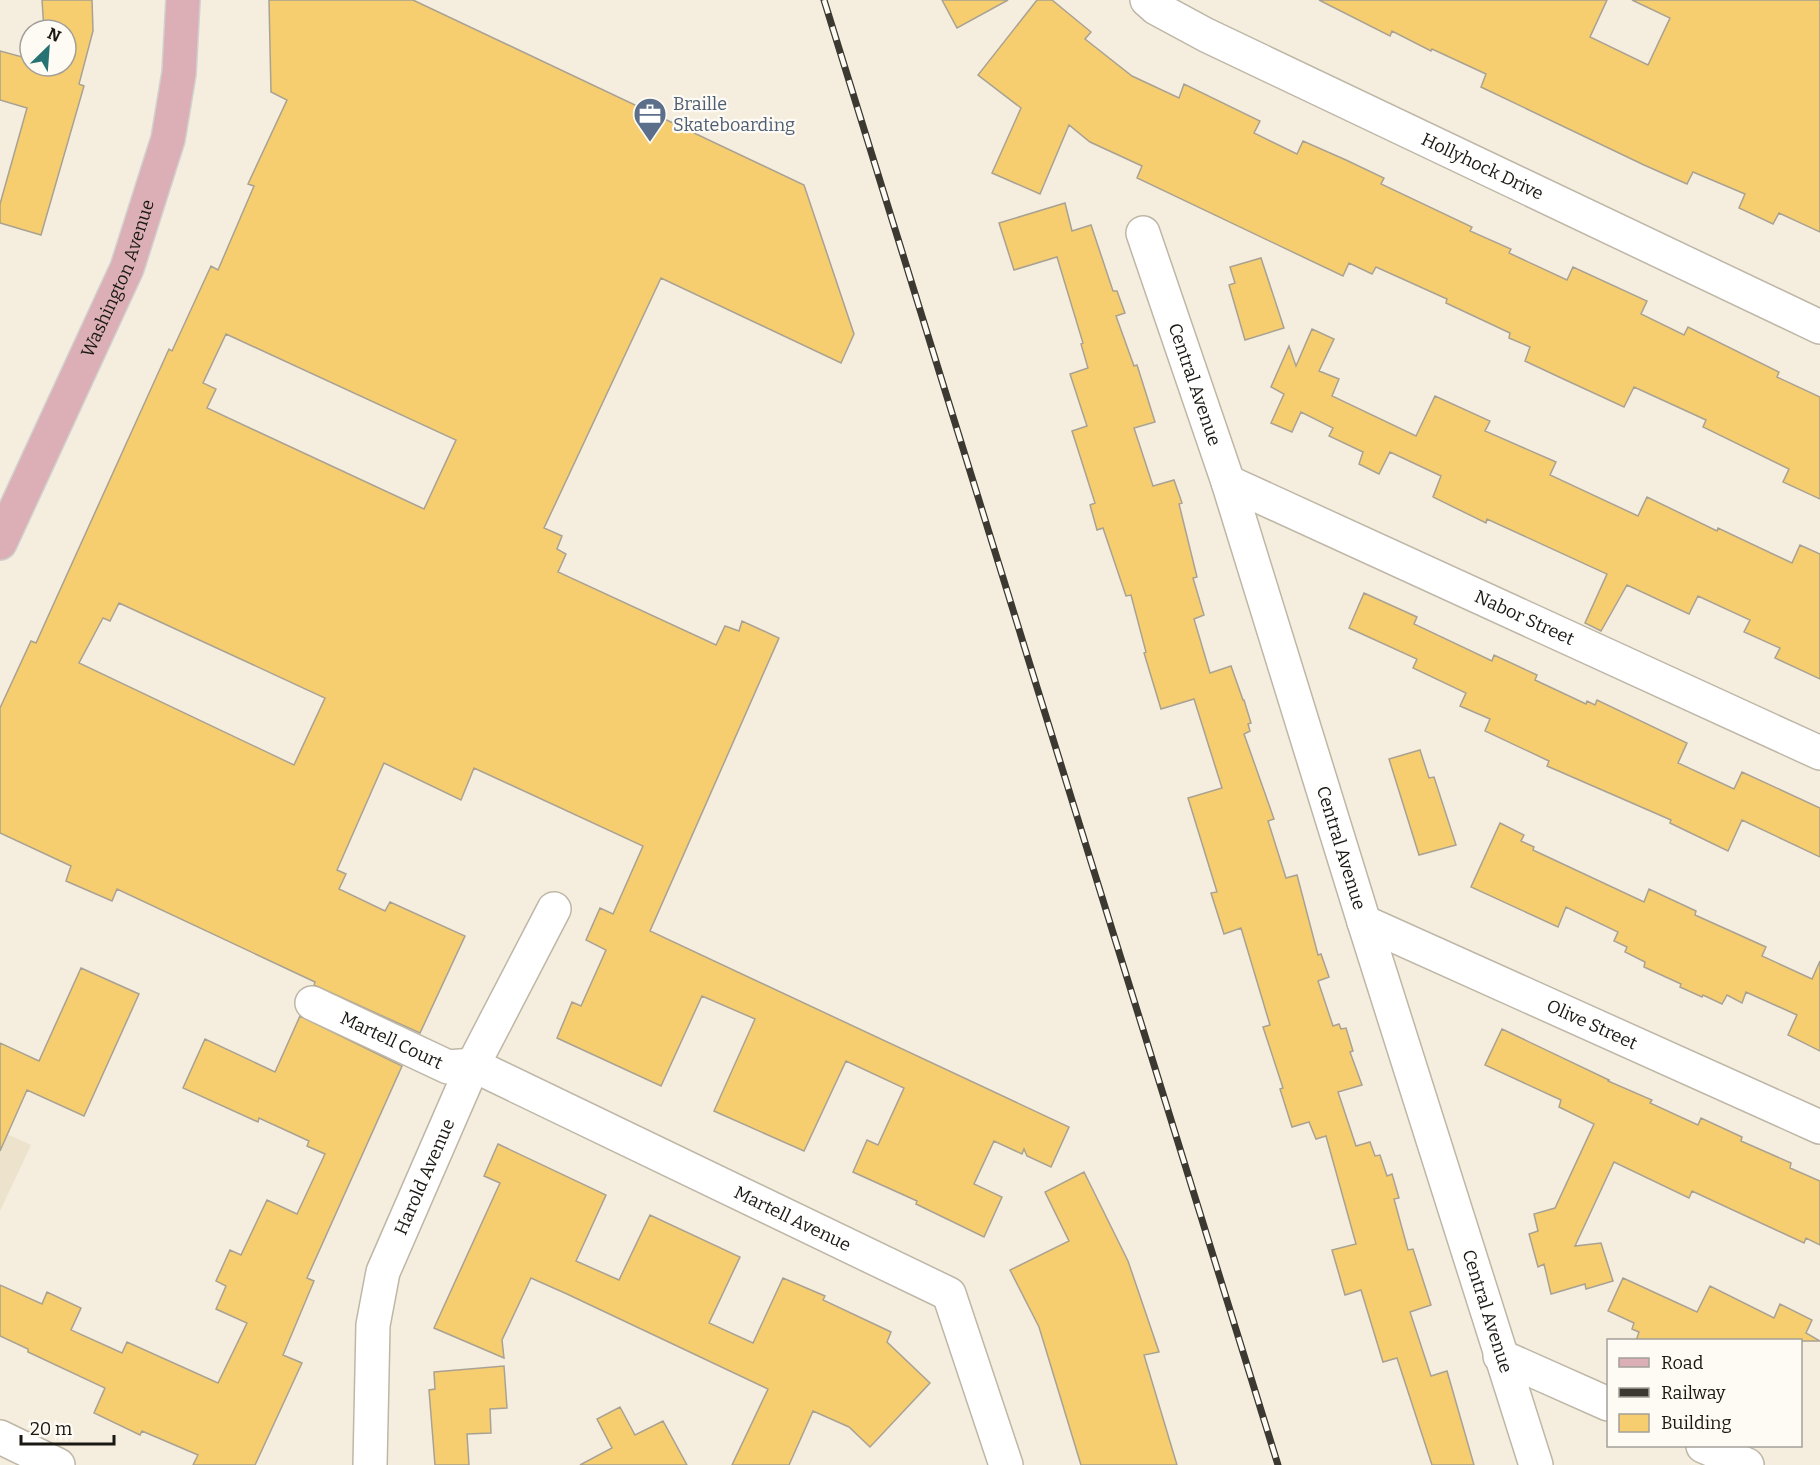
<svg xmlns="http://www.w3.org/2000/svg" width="1820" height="1465" font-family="Bitter,serif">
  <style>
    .built { fill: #ede2cb }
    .building { fill: #f6ce6f; stroke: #a9a293; stroke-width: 1.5; fill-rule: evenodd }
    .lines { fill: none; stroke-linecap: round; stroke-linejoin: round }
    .minor-casing { stroke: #beb7a7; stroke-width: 36 }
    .major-casing { stroke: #d1d1d0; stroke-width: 36 }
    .minor { stroke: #fff; stroke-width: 33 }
    .major { stroke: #dcafb7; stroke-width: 33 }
    .rail-casing { stroke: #3c3932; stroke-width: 7 }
    .rail { stroke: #fefbf4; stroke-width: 4.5; stroke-dasharray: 14; stroke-linecap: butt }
    .labels { text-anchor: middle; stroke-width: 4.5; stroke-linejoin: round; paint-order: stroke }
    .service-label { font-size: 18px; fill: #4e5e75; stroke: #fefbf4; text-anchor: start }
    .street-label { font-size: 18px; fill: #1a1812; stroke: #fefbf4 }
  </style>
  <rect width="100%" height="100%" fill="#f5eddd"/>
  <!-- built -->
  <path class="built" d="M0 1131 31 1145 0 1211Z"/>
  <!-- building -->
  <path class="building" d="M42 0H92L93 31 79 84 84 86 41 235 0 223V204L27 108 0 100V51L30 59V66H66V30H44Z
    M269 0H413L804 185 854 334 841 363 661 278 544 528 562 536 557 549 566 554 558 572 716 645 725 626 739 631 742 621 779 638 650 931 1069 1127 1051 1167 1027 1156 1024 1149 1022 1154 994 1141 974 1184 1002 1197 984 1237 916 1204 917 1201 853 1172 867 1140 878 1145 904 1088 846 1061 804 1151 714 1111 755 1019 702 996 661 1086 557 1038 572 1002 581 1006 606 950 586 940 600 908 613 914 643 846 474 768 461 800 384 763 337 870 346 874 339 889 385 911 390 902 465 936 420 1033 314 985 315 982 117 889 112 901 66 881 71 866 0 833V708L31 641 36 643 169 349 172 351 211 266 218 270 254 186 248 184 287 100 271 92ZM226 334 456 440 424 509 207 408 216 389 203 383ZM119 603 325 698 294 765 79 663 103 618 110 621Z
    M942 0H1008L957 28Z
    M1037 0H1052L1091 32 1085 39 1132 76 1179 98 1184 84 1260 121 1254 133 1297 154 1303 141 1346 160 1384 178 1381 184 1472 227 1470 231 1511 249 1509 253 1567 280 1573 267 1647 301 1641 314 1684 335 1688 327 1779 372 1777 377 1820 397V499L1783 482 1789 469 1703 427 1706 420 1634 387 1624 407 1559 377 1525 361 1530 347 1509 338 1510 333 1446 303 1447 299 1376 267 1372 274 1349 263 1343 276 1137 178 1142 166 1090 142 1069 125 1040 194 992 173 1021 108 978 75Z
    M1319 0H1607L1590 37 1648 65 1670 18 1632 0H1820V232L1779 213 1773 224 1739 208 1745 194 1693 172 1687 184 1644 165 1481 87 1486 74 1432 49 1431 51 1392 31 1390 36Z
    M1065 203 1072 231 1091 225 1113 291H1117L1125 313 1116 316 1134 366 1137 365 1155 422 1134 428 1153 486 1174 480 1182 503 1179 504 1197 577 1193 578 1204 615 1194 619 1210 673 1231 666 1243 700H1244L1251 723 1248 724 1250 731 1244 734 1274 819 1268 821 1286 878 1297 875 1318 955 1321 954 1329 977 1318 981 1333 1026 1339 1024 1341 1029 1346 1028 1353 1051 1350 1052 1362 1085 1338 1092 1356 1146 1370 1142 1375 1156 1380 1155 1387 1176 1392 1174 1399 1198 1394 1199 1408 1250 1413 1249 1431 1305 1410 1312 1431 1376 1447 1371 1474 1465H1432L1397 1358 1383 1362 1361 1290 1345 1295 1332 1250 1356 1244 1326 1136 1316 1139 1309 1122 1292 1127 1280 1089 1283 1088 1263 1027 1270 1025 1241 928 1224 934 1211 893 1217 892 1188 798 1222 788 1194 699 1161 709 1144 653 1146 652 1131 595 1126 596 1103 528 1097 530 1090 505 1095 503 1072 431 1087 426 1070 374 1088 368 1081 344 1083 343 1057 257 1014 270 999 223Z
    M1261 258 1284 328 1245 340 1229 285 1235 283 1230 267Z
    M1312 329 1334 339 1319 371 1339 379 1332 396 1416 436 1435 396 1490 421 1485 431 1556 462 1550 475 1638 516 1647 497 1717 531 1718 528 1792 563 1800 545 1820 554V679L1775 658 1780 648 1744 632 1750 620 1698 596 1689 614 1627 585 1601 631 1585 623 1607 574 1487 519 1486 523 1433 497 1441 476 1390 452 1379 474 1359 464 1363 452 1329 436 1333 428 1301 412 1292 432 1271 423 1284 394 1271 387 1289 346 1296 366Z
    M1364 593 1417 617 1414 624 1492 661 1494 655 1537 675 1535 680 1586 704 1587 701 1595 705 1597 700 1687 743 1678 763 1734 789 1742 772 1820 808V857L1742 820 1728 851 1670 823 1671 820 1547 766 1549 761 1485 731 1490 719 1460 706 1466 693 1413 668 1417 659 1349 628Z
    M1420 750 1429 778 1434 777 1456 845 1419 855 1389 759Z
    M1500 823 1524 835 1521 841 1534 847 1533 850 1644 902 1649 889 1696 911 1695 915 1766 947 1762 956 1812 979 1820 961V1051L1788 1035 1797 1015 1746 992 1742 1003 1727 995 1722 1004 1703 995 1702 997 1680 987 1681 984 1644 967 1645 962 1625 952 1627 947 1614 941 1618 932 1566 907 1558 927 1471 887Z
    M81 968 139 994 84 1116 27 1090 0 1151V1043L39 1061Z
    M300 1016 402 1066 307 1278 314 1281 283 1355 302 1363 255 1465H193L198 1455 142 1431 140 1435 94 1413 105 1388 28 1352V1349L0 1336V1285L42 1304 47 1292 81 1308 71 1330 122 1353 127 1342 218 1383 247 1323 216 1309 226 1286 216 1281 230 1250 241 1255 267 1200 297 1214 325 1154 307 1146 309 1141 259 1118 258 1122 183 1088 205 1039 275 1072Z
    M1502 1029 1609 1080 1608 1081 1652 1100 1650 1103 1698 1125 1701 1118 1742 1137 1741 1141 1791 1163 1790 1168 1820 1181V1245L1806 1238 1804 1243 1692 1191 1689 1198 1614 1162 1575 1246 1601 1243 1613 1281 1586 1289 1585 1284 1551 1294 1544 1264 1538 1267 1529 1234 1538 1231 1534 1214 1555 1208 1594 1124 1559 1107 1561 1100 1485 1065Z
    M498 1144 606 1195 576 1261 619 1280 650 1215 740 1257 709 1323 753 1343 783 1278 825 1296 823 1300 891 1332 887 1342 930 1383 870 1447 849 1427 813 1411 789 1465H732L768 1389 567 1294 531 1278 502 1340 504 1358 434 1328 500 1183 484 1176Z
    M1084 1172 1128 1261 1159 1352 1144 1355 1177 1465H1081L1039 1327 1010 1270 1069 1241 1045 1192Z
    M1623 1278 1697 1312 1710 1286 1774 1318 1780 1304 1812 1320 1806 1333 1820 1341H1636L1639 1332 1632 1329 1634 1323 1608 1311Z
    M504 1366 507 1408 490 1409 491 1433 467 1434 469 1465H435L429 1390 435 1389 434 1372Z
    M620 1407 635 1435 663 1421 687 1465H580L612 1448 597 1419Z"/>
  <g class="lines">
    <!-- minor casing -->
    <g class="minor-casing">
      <g id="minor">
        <path id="s1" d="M1147 0 1156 8 1206 35 1820 327"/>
        <path id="s2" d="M1143 233 1228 482 1364 922 1536 1465"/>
        <path id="s3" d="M1228 482 1820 753"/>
        <path id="s4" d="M1364 922 1820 1127"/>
        <path id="s5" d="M312 1003 448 1067 473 1065 949 1294 1006 1465"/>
        <path d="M1500 1356 1608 1404"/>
        <path d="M0 1437 58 1465"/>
        <path d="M1703 1446 1747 1465"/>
        <path id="s6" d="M370 1465 373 1325 383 1272 473 1065 554 909"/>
      </g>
    </g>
    <!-- major casing -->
    <g class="major-casing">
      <g id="major">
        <path id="s7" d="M0 543 127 268 168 139 179 73 183 0"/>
      </g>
    </g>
    <!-- minor -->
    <use href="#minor" class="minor"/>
    <!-- major -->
    <use href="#major" class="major"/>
    <!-- rail casing -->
    <g class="rail-casing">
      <path id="rail" d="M824 0 1278 1465"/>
    </g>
    <!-- rail -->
    <use href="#rail" class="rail"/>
  </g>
  <!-- icons -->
  <defs>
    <g id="office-pin" transform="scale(1.725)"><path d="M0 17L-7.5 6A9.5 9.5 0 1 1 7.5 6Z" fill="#5c6f8a" stroke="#fefbf4"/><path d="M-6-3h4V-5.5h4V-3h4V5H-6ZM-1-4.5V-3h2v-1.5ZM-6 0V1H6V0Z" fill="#fff"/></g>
  </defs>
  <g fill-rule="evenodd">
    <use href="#office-pin" x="650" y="114"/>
  </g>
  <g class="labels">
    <!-- service labels -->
    <g class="service-label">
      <text x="673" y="110">Braille<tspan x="673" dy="21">Skateboarding</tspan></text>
    </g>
    <!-- street labels -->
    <g class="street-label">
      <text dy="6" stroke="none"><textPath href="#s1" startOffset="375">Hollyhock Drive</textPath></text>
      <text dy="6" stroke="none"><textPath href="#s7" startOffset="290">Washington Avenue</textPath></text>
      <text dy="6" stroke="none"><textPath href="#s2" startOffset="160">Central Avenue</textPath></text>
      <text dy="6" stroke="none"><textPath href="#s3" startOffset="326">Nabor Street</textPath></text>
      <text dy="6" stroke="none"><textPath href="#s2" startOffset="646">Central Avenue</textPath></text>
      <text dy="6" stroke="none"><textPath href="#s4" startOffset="250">Olive Street</textPath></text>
      <text dy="6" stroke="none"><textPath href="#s5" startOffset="88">Martell Court</textPath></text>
      <text dy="6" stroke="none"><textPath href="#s6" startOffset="298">Harold Avenue</textPath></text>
      <text dy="6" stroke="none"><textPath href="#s5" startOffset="530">Martell Avenue</textPath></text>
      <text dy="6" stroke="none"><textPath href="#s2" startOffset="1132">Central Avenue</textPath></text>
    </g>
  </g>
  <!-- legend -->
  <rect x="1607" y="1339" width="195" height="108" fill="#fefbf4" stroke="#a3a09a" stroke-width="1.5"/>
  <rect x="1619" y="1358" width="30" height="9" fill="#dcafb7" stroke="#a3a09a" stroke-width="1.5"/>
  <text x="1661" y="1369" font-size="18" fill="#1a1812">Road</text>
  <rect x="1619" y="1388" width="30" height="9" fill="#3c3932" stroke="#a3a09a" stroke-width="1.5"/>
  <text x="1661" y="1399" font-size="18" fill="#1a1812">Railway</text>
  <rect x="1619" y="1414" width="30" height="18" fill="#f6ce6f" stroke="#a3a09a" stroke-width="1.5"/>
  <text x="1661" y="1429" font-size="18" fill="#1a1812">Building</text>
  <!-- north arrow -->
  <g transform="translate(48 48) rotate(25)"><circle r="28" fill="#fefbf4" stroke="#a3a09a" stroke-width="1.5"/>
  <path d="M0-4.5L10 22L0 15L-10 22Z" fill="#277273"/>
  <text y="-9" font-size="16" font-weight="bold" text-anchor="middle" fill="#1a1812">N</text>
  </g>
  <!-- scale -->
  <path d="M21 1435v9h93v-9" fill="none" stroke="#1a1812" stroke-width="3"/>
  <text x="30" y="1435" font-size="18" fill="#1a1812" stroke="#fefbf4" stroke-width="4.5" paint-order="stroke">20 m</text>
</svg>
